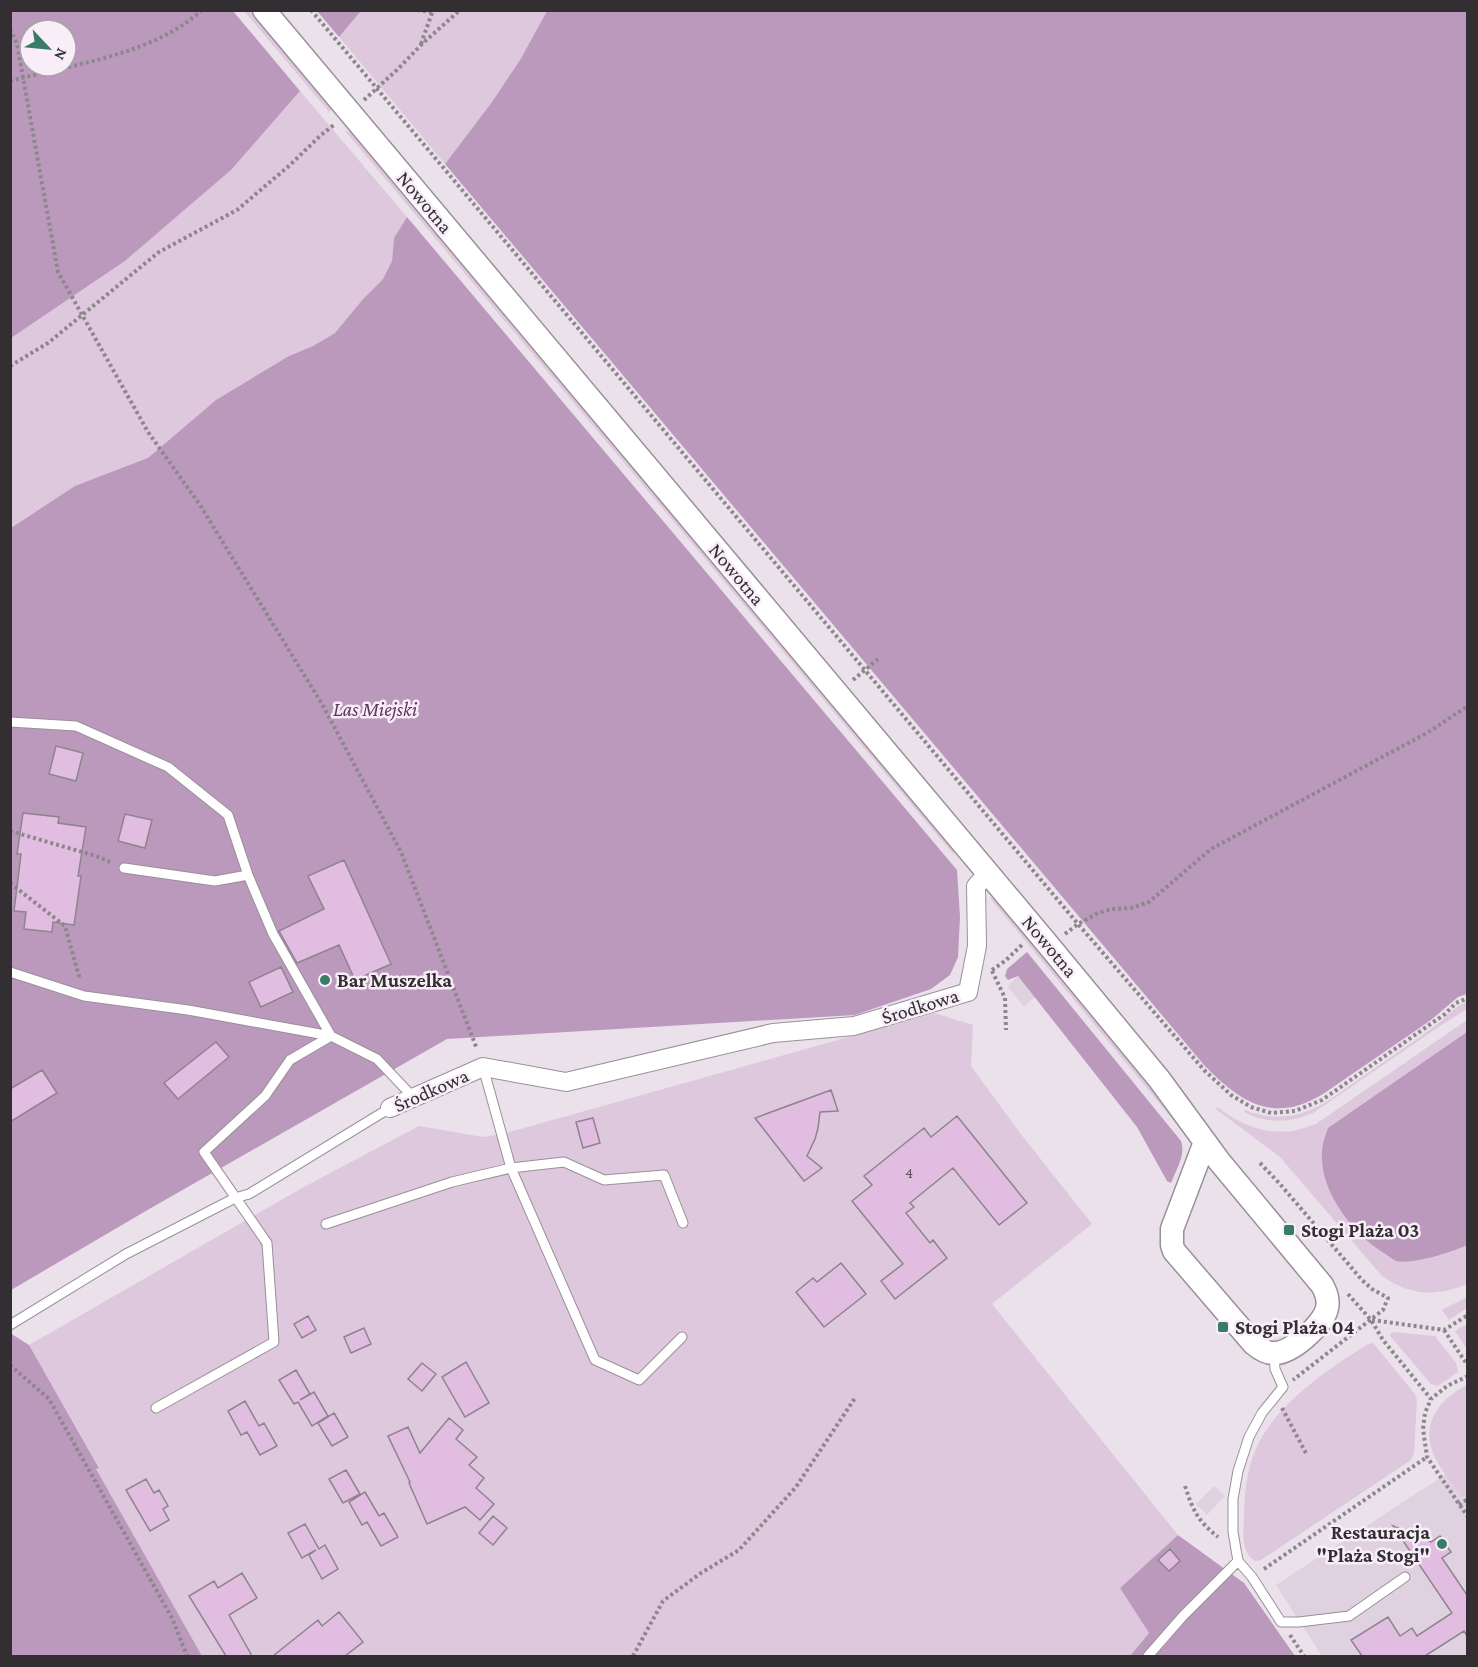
<svg xmlns="http://www.w3.org/2000/svg" width="1478" height="1667" font-family="'Crimson Pro',serif">
  <style>
    .built { fill: #e0d1e0 }
    .green { fill: #dec8de }
    .forest { fill: #bb99bc; fill-rule: evenodd }
    .building { fill: #e1bde1; stroke: #8d848d; stroke-width: 1.5 }
    .lines { fill: none; stroke-linecap: round; stroke-linejoin: round }
    .service-casing { stroke: #999099; stroke-width: 11 }
    .minor-casing { stroke: #999099; stroke-width: 20 }
    .tertiary-casing { stroke: #999099; stroke-width: 25 }
    .path { stroke: #8d868d; stroke-width: 4; stroke-dasharray: 3 3; stroke-linecap: butt }
    .service { stroke: #fff; stroke-width: 9 }
    .minor { stroke: #fff; stroke-width: 18 }
    .tertiary { stroke: #fff; stroke-width: 22 }
    .poi-dot { fill: #3a7a68; stroke: #f8eef8; stroke-width: 2 }
    .labels { text-anchor: middle; stroke-width: 5; stroke-linejoin: round; paint-order: stroke }
    .number-label { font-size: 16px; fill: #5e525e }
    .street-label { font-size: 20px; fill: #322e32; stroke: #f8eef8 }
    .park-label { font-size: 20px; font-style: italic; fill: #613463; stroke: #f8eef8 }
    .poi-label { font-size: 20px; font-weight: bold; fill: #322e32; stroke: #f8eef8; text-anchor: start }
  </style>
  <rect width="100%" height="100%" fill="#ebe1eb"/>
  <!-- built -->
  <path class="built" d="M1018 975 1035 997 1024 1007 1008 987Z
    M1446 1474 1462 1496 1467 1493V1656H1322L1276 1585Z
    M1214 1486 1225 1496 1207 1515 1196 1504Z"/>
  <!-- green -->
  <path class="green" d="M244 11H251L331 106 330 113Z
    M361 11H547L520 60 492 102 445 164 339 37Z
    M300 91 407 217 394 238 392 261 383 279 363 299 335 333 313 346 289 356 144 1212 11 1290V338L125 261 231 170Z
    M345 131 352 132 953 848 954 855Z
    M990 898H996L1153 1088 1188 1138Z
    M1467 1002V1009L1443 1024 1313 1113C1291 1123 1266 1124 1244 1112L1245 1110C1262 1117 1281 1119 1299 1114 1322 1108 1340 1092 1359 1079 1384 1062 1410 1044 1435 1026 1445 1019 1456 1005 1467 1002Z
    M934 1013 973 1025 971 1066 1020 1133 1092 1224 992 1304 1178 1535 1120 1588 1149 1633 1130 1656H202L95 1469 99 1467 29 1345 302 1188 419 1126 483 1137 506 1133Z
    M1467 1020V1284C1435 1297 1411 1296 1382 1276L1280 1157 1216 1109 1217 1107C1240 1124 1264 1135 1293 1131 1301 1129 1309 1126 1316 1124Z
    M1467 1297V1308L1449 1320 1442 1310Z
    M1467 1324V1349L1455 1331Z
    M1394 1332 1435 1336 1456 1363 1458 1372 1438 1386 1431 1384 1391 1337 1390 1334Z
    M1373 1343 1415 1394 1417 1400 1414 1454 1411 1460 1261 1560 1255 1561C1241 1552 1243 1534 1244 1519 1244 1499 1246 1478 1252 1459 1268 1409 1325 1371 1368 1344Z
    M1467 1385V1493L1462 1497C1453 1484 1438 1467 1433 1453 1421 1422 1441 1398 1467 1385Z"/>
  <!-- forest -->
  <path class="forest" d="M11 10 233 11 300 91 231 170 125 261 11 338ZM30 30H66V66H30Z
    M317 11H361L339 37Z
    M547 11H1467V994L1458 997 1431 1020 1326 1092C1275 1125 1242 1104 1204 1065L445 164 492 102 520 60Z
    M407 217 957 870 960 917 958 957 950 975 931 989 855 1015 447 1039 144 1212 11 1290V528L75 486 148 458 216 400 289 356 313 346 335 333 363 299 383 279 392 261 394 238Z
    M1027 952 1181 1141C1186 1155 1176 1170 1171 1183L1167 1181 1137 1127 1018 976 1008 980 1005 976 1007 969Z
    M1467 1032V1245C1453 1252 1411 1265 1396 1261 1392 1259 1387 1255 1384 1253 1355 1236 1323 1195 1322 1160 1321 1148 1324 1139 1328 1128Z
    M10 1333 29 1345 99 1468 96 1469 202 1656H11Z
    M1178 1535 1244 1583 1295 1656H1130L1149 1633 1120 1588Z"/>
  <!-- building -->
  <path class="building" d="M56 746 83 753 76 781 49 774Z
    M23 813 59 817 58 823 86 827 78 876H81L74 925 53 922 52 932 24 929 26 912 14 911 21 854H17Z
    M125 814 152 820 145 848 118 841Z
    M344 860 391 964 355 980 339 945 297 963 279 931 324 909 308 876Z
    M281 967 293 992 261 1007 249 982Z
    M216 1042 229 1057 178 1099 164 1083Z
    M42 1070 57 1093 10 1122V1089Z
    M831 1090 838 1111 820 1112 818 1128 815 1139 807 1156 822 1168 804 1181 755 1118Z
    M957 1116 1027 1203 999 1225 953 1168 910 1203 914 1207 906 1213 930 1243 933 1240 947 1258 895 1299 881 1281 903 1264 852 1201 872 1185 864 1176 924 1128 931 1137Z
    M593 1118 600 1143 583 1148 576 1122Z
    M841 1263 866 1294 824 1327 796 1292 813 1278 817 1282Z
    M308 1316 316 1330 302 1338 294 1324Z
    M364 1328 371 1344 351 1353 344 1337Z
    M466 1362 489 1403 465 1417 442 1377Z
    M422 1363 436 1374 422 1391 408 1379Z
    M296 1370 310 1394 300 1400 314 1392 328 1416 312 1426 298 1402 294 1404 279 1380Z
    M245 1401 259 1426 264 1423 277 1446 260 1455 247 1432 241 1435 228 1411Z
    M334 1413 348 1437 332 1446 318 1423Z
    M449 1418 463 1430 456 1439 477 1457 469 1465 484 1478 476 1488 494 1504 480 1520 465 1507 427 1524 409 1483 410 1482 388 1436 408 1427 420 1453Z
    M346 1470 360 1494 343 1503 329 1479Z
    M146 1479 154 1493 159 1490 168 1506 163 1509 169 1520 150 1531 126 1490Z
    M365 1492 379 1516 384 1513 398 1537 381 1546 367 1522 362 1525 349 1502Z
    M493 1516 507 1528 493 1545 479 1533Z
    M305 1524 319 1549 325 1545 338 1569 322 1579 309 1555 316 1550 302 1558 288 1533Z
    M1393 1526 1431 1542 1440 1536 1451 1552 1442 1558 1467 1595V1636L1464 1631 1425 1656H1362L1351 1640 1388 1617 1400 1636 1412 1628 1417 1636 1452 1613Z
    M1170 1549 1180 1561 1169 1571 1158 1560Z
    M242 1573 257 1598 229 1615 252 1656H226L189 1596 214 1581 218 1588Z
    M339 1612 363 1642 345 1656H273L318 1620 322 1626Z"/>
  <g class="lines">
    <!-- service casing -->
    <g class="service-casing">
      <path id="service" d="M10 722 76 726 168 767 228 815 248 875 273 934 331 1036 290 1060 265 1096 204 1152 267 1243 274 1342 156 1408
        M124 868 215 881 248 875
        M10 972 84 996 188 1010 331 1036 377 1059 413 1097
        M483 1067 511 1168 595 1360 639 1380 682 1337
        M326 1224 452 1182 511 1168 564 1162 604 1180 664 1175 683 1223
        M10 1325 126 1254 235 1198 249 1194 390 1108
        M1274 1354 1275 1369 1283 1387 1262 1413 1249 1437 1238 1471 1233 1499V1532L1238 1561 1252 1577 1281 1622H1299L1349 1616 1405 1577
        M1148 1656 1183 1616 1238 1561"/>
    </g>
    <!-- minor casing -->
    <g class="minor-casing">
      <path id="minor" d="M390 1108 483 1067 566 1082 773 1033 854 1026 968 992 977 946 976 886 988 873"/>
    </g>
    <!-- tertiary casing -->
    <g class="tertiary-casing">
      <path id="tertiary" d="M264 10 1050 947 1159 1079 1219 1161 1322 1285C1326 1292 1329 1300 1327 1308 1324 1324 1292 1353 1275 1353 1267 1354 1260 1349 1254 1344L1174 1251 1172 1245V1229L1205 1142"/>
    </g>
    <!-- path -->
    <path class="path" d="M311 10 1078 924 1204 1070 1231 1095 1251 1107 1271 1113 1295 1111 1322 1100 1445 1014 1456 1003 1468 998
      M417 10 432 12
      M10 29 17 44 58 272 148 432 200 505 322 704 401 852 477 1049
      M421 44 433 10
      M10 81C73 64 153 55 202 10
      M364 100 399 68 421 45 460 10
      M10 366 48 343 159 252 237 210 290 165 321 135 335 124
      M853 680 878 659
      M10 831 96 856 113 863
      M10 883 65 926 80 980
      M1065 934 1078 924 1098 913 1112 909 1131 908 1149 902 1211 849 1427 733 1468 706
      M992 970 1005 961 1023 944
      M992 971 1005 998 1006 1030
      M1260 1163 1280 1184 1362 1280 1372 1289 1388 1298 1383 1310 1293 1380
      M1348 1294 1371 1320 1383 1340 1431 1399
      M1372 1320 1444 1330 1468 1315
      M1444 1330 1468 1366
      M10 1365 49 1399 172 1618 187 1656
      M1468 1376 1447 1386 1431 1399 1425 1413 1423 1429 1427 1457 1468 1517
      M1282 1408 1307 1455
      M1185 1486C1193 1511 1198 1521 1218 1537
      M1459 1505 1468 1499
      M1264 1569 1427 1457
      M1290 1635 1304 1656
      M633 1656 663 1601 701 1573 739 1550 796 1487 855 1398"/>
    <!-- service -->
    <use href="#service" class="service"/>
    <!-- minor -->
    <use href="#minor" class="minor"/>
    <!-- tertiary -->
    <use href="#tertiary" class="tertiary"/>
  </g>
  <!-- markers -->
  <g class="poi-dot">
    <circle cx="325" cy="980" r="6"/>
    <rect x="1283" y="1224" width="12" height="12" rx="3"/>
    <rect x="1217" y="1321" width="12" height="12" rx="3"/>
    <circle cx="1442" cy="1544" r="6"/>
  </g>
  <g class="labels">
    <!-- number labels -->
    <g class="number-label">
      <text x="909" y="1178">4</text>
    </g>
    <!-- street labels -->
    <g class="street-label">
      <text transform="translate(425 202) rotate(50)" y="7">Nowotna</text>
      <text transform="translate(737 574) rotate(50)" y="7">Nowotna</text>
      <text transform="translate(1050 946) rotate(50)" y="7">Nowotna</text>
      <text transform="translate(920 1006) rotate(-17)" y="7">Środkowa</text>
      <text transform="translate(431 1090) rotate(-24)" y="7">Środkowa</text>
    </g>
    <!-- park labels -->
    <g class="park-label">
      <text x="375" y="716">Las Miejski</text>
    </g>
    <!-- poi labels -->
    <g class="poi-label">
      <text x="337" y="987">Bar Muszelka</text>
      <text x="1301" y="1237">Stogi Plaża 03</text>
      <text x="1235" y="1334">Stogi Plaża 04</text>
      <text x="1430" y="1539" text-anchor="end">Restauracja<tspan x="1430" dy="23">"Plaża Stogi"</tspan></text>
    </g>
  </g>
  <!-- border -->
  <rect width="1478" height="1667" fill="none" stroke="#322e32" stroke-width="24"/>
  <!-- north arrow -->
  <g transform="translate(48 48) rotate(116)"><circle r="28" fill="#f8eef8" stroke="#a9a1a9" stroke-width="1.5"/>
  <path d="M0-4.5L10 22L0 15L-10 22Z" fill="#3a7a68"/>
  <text y="-9" font-size="16" font-weight="bold" text-anchor="middle" fill="#322e32">N</text>
  </g>
</svg>
